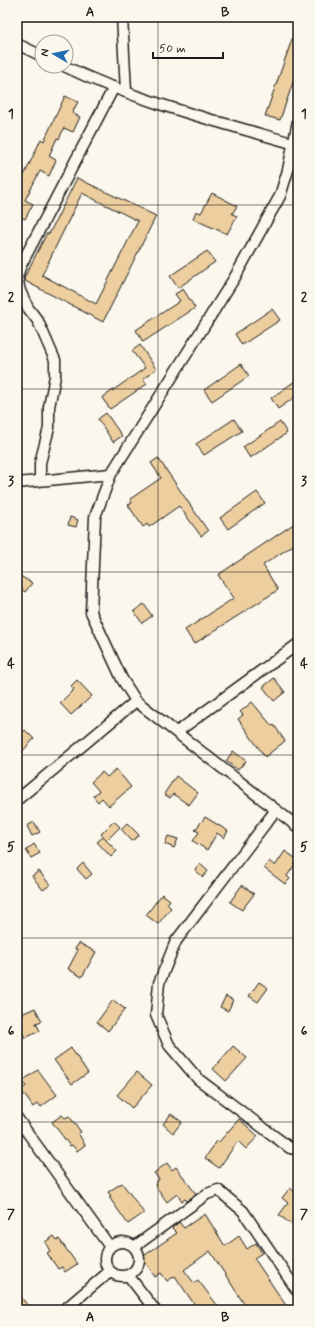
<svg xmlns="http://www.w3.org/2000/svg" width="315" height="1327" font-family="Mynerve,sans-serif">
  <style>
    .building { fill: #ecce9f; stroke: #1c1c1c; fill-rule: evenodd }
    .lines { fill: none; stroke-linecap: round; stroke-linejoin: round }
    .minor-casing { stroke: #1c1c1c; stroke-width: 13 }
    .minor { stroke: #fbf7ec; stroke-width: 10 }
    .grid { fill: none; stroke: #1c1c1c; stroke-width: 1; stroke-opacity: 0.55 }
    .neatline { fill: none; stroke: #1c1c1c; stroke-width: 1.5 }
    .grid-label { font-size: 13px; text-anchor: middle; font-weight: bold; fill: #1c1c1c }
  </style>
  <rect width="100%" height="100%" fill="#fbf7ec"/>
  <filter id="ink" filterUnits="userSpaceOnUse"><feTurbulence type="fractalNoise" baseFrequency=".025" numOctaves="2"/><feDisplacementMap in="SourceGraphic" scale="8" xChannelSelector="R" yChannelSelector="G"/><feConvolveMatrix kernelMatrix="1 2 1 2 8 2 1 2 1" color-interpolation-filters="sRGB"/></filter>
  <g filter="url(#ink)">
    <!-- building -->
    <path class="building" d="M297 25 298 68 280 120 265 116Z
      M65 96 78 102 72 113 80 117 73 132 64 128 59 139 57 138 49 156 56 160 49 176 40 171 25 200 33 204 25 219 18 216 17 217V183L20 184 41 139 44 141Z
      M77 178 156 216 103 322 25 281 24 278 47 233 49 234ZM82 193 138 221 96 304 42 275Z
      M212 193 237 206 232 214 237 216 227 234 193 219 196 211 201 213Z
      M207 251 215 262 178 288 170 276Z
      M183 289 195 308 143 342 136 330 180 301 175 294Z
      M272 309 280 320 242 345 235 334Z
      M140 345 156 369 143 379 147 384 110 409 102 398 145 368 132 351Z
      M241 364 249 376 212 401 204 390Z
      M298 379V395L278 409 271 398Z
      M106 413 122 436 113 442 98 419Z
      M234 419 242 431 204 455 196 444Z
      M280 422 287 433 250 458 243 447Z
      M158 458 208 531 201 536 179 506 149 527 147 524 143 527 128 505 132 503 130 499 161 478 151 463Z
      M257 492 265 503 228 529 220 518Z
      M70 517 78 520 76 527 68 525Z
      M298 521V542L263 565 278 590 194 644 185 630 234 598 218 575Z
      M17 574 32 583 25 592 21 589 17 594Z
      M144 604 152 616 142 623 134 611Z
      M274 678 285 692 274 701 263 687Z
      M77 680 92 696 71 715 60 703 74 689 71 686Z
      M252 702 272 726 274 725 285 741 265 757 238 719 243 715 240 712Z
      M25 730 34 739 17 757V738Z
      M233 751 246 761 238 770 226 761Z
      M116 769 131 787 109 806 102 798 98 802 93 796 99 791 91 782 102 772 107 777Z
      M176 776 198 793 189 805 173 794 170 798 164 794Z
      M205 817 228 831 224 838 217 833 207 850 193 841 199 832 195 830Z
      M114 821 120 827 107 840 101 834Z
      M34 822 40 832 32 836 27 826Z
      M127 823 139 835 132 841 121 829Z
      M168 836 178 839 174 848 165 844Z
      M103 837 117 851 111 857 97 842Z
      M34 844 40 853 31 858 26 850Z
      M285 851 298 860 287 876 290 879 285 884 264 868 269 861 275 866Z
      M83 863 92 874 86 879 77 869Z
      M200 864 208 871 203 877 195 870Z
      M39 871 50 885 43 890 32 876Z
      M242 885 254 894 242 910 230 902Z
      M162 894 170 900 167 904 171 908 158 924 146 915Z
      M79 943 96 952 82 977 68 969 78 950 75 949Z
      M259 982 268 988 258 1002 249 996Z
      M226 996 233 1000 228 1011 220 1007Z
      M113 1000 125 1009 108 1031 97 1022Z
      M35 1008 42 1021 36 1023 40 1031 25 1038 17 1021V1016Z
      M233 1046 247 1058 226 1081 213 1069Z
      M71 1048 88 1073 72 1084 54 1060Z
      M38 1070 57 1095 41 1107 38 1103 33 1107 21 1090 26 1086 22 1081Z
      M137 1072 152 1085 132 1108 117 1095Z
      M171 1114 182 1122 173 1133 163 1124Z
      M62 1115 65 1118 69 1116 81 1132 78 1133 85 1145 77 1151 72 1145 70 1146 52 1122Z
      M239 1119 258 1136 246 1149 238 1141 219 1168 205 1158 217 1141 219 1142Z
      M167 1163 172 1170 176 1167 196 1194 187 1201 185 1199 182 1201 177 1194 167 1202 155 1185 159 1179 154 1173Z
      M122 1183 144 1213 128 1224 109 1197 111 1196 108 1192Z
      M290 1188 298 1195V1217L292 1225 279 1215 288 1203 282 1198Z
      M205 1214 225 1246 239 1236 247 1249 256 1243 262 1253 254 1258 289 1310H248L210 1251 184 1270 194 1283 198 1280 221 1310H198L175 1276 167 1281 161 1273 155 1277 142 1257 177 1233 172 1228 179 1222 184 1228Z
      M54 1236 57 1240 59 1239 77 1264 65 1272 62 1267 58 1269 47 1253 50 1251 45 1242Z
      M21 1297 31 1310H17V1300Z"/>
    <g class="lines">
      <!-- minor casing -->
      <g class="minor-casing">
        <path id="minor" d="M122 17 126 91
          M17 44 42 56
          M64 66C136 101 215 121 292 143
          M298 121 288 170 280 196 235 277 111 474 95 517 91 612 122 679 136 701 298 827
          M40 481V463L49 428V407L55 376V360L38 321 28 308 20 291 17 277 21 265 114 87
          M17 483 111 474
          M177 732 298 644
          M17 800 136 701
          M275 811 176 941 159 983 156 1015 169 1045 198 1079 290 1148 298 1150
          M17 1118 110 1247
          M105 1259a17 17 0 1 1 34 0a17 17 0 1 1-34 0Z
          M134 1247 207 1194 218 1190 243 1211 298 1292
          M128 1275 155 1310
          M64 1310 110 1271"/>
      </g>
      <!-- minor -->
      <use href="#minor" class="minor"/>
    </g>
  </g>
  <!-- grid -->
  <path class="grid" d="M158 17V1310M17 205H298M17 389H298M17 572H298M17 755H298M17 938H298M17 1122H298"/>
  <!-- margin -->
  <rect width="315" height="1327" fill="none" stroke="#fbf7ec" stroke-width="44"/>
  <!-- north arrow -->
  <g transform="translate(54 54) rotate(279)"><circle r="19" fill="#fbf7ec" stroke="#a29f99"/>
  <path d="M0-3L7 15L0 10L-7 15Z" fill="#1f6fb2"/>
  <text y="-6" font-size="11" font-weight="bold" text-anchor="middle" fill="#1c1c1c">N</text>
  </g>
  <!-- scale -->
  <path d="M153 52v6h70v-6" fill="none" stroke="#1c1c1c" stroke-width="2"/>
  <text x="159" y="52" font-size="12" fill="#1c1c1c" stroke="#fbf7ec" stroke-width="3" paint-order="stroke">50 m</text>
  <rect x="22" y="22" width="271" height="1283" class="neatline"/>
  <g class="grid-label">
    <text x="90" y="16">A</text>
    <text x="225" y="16">B</text>
    <text x="11" y="118">1</text>
    <text x="304" y="118">1</text>
    <text x="11" y="301">2</text>
    <text x="304" y="301">2</text>
    <text x="11" y="485">3</text>
    <text x="304" y="485">3</text>
    <text x="11" y="668">4</text>
    <text x="304" y="668">4</text>
    <text x="11" y="851">5</text>
    <text x="304" y="851">5</text>
    <text x="11" y="1035">6</text>
    <text x="304" y="1035">6</text>
    <text x="11" y="1218">7</text>
    <text x="304" y="1218">7</text>
    <text x="90" y="1321">A</text>
    <text x="225" y="1321">B</text>
  </g>
</svg>
